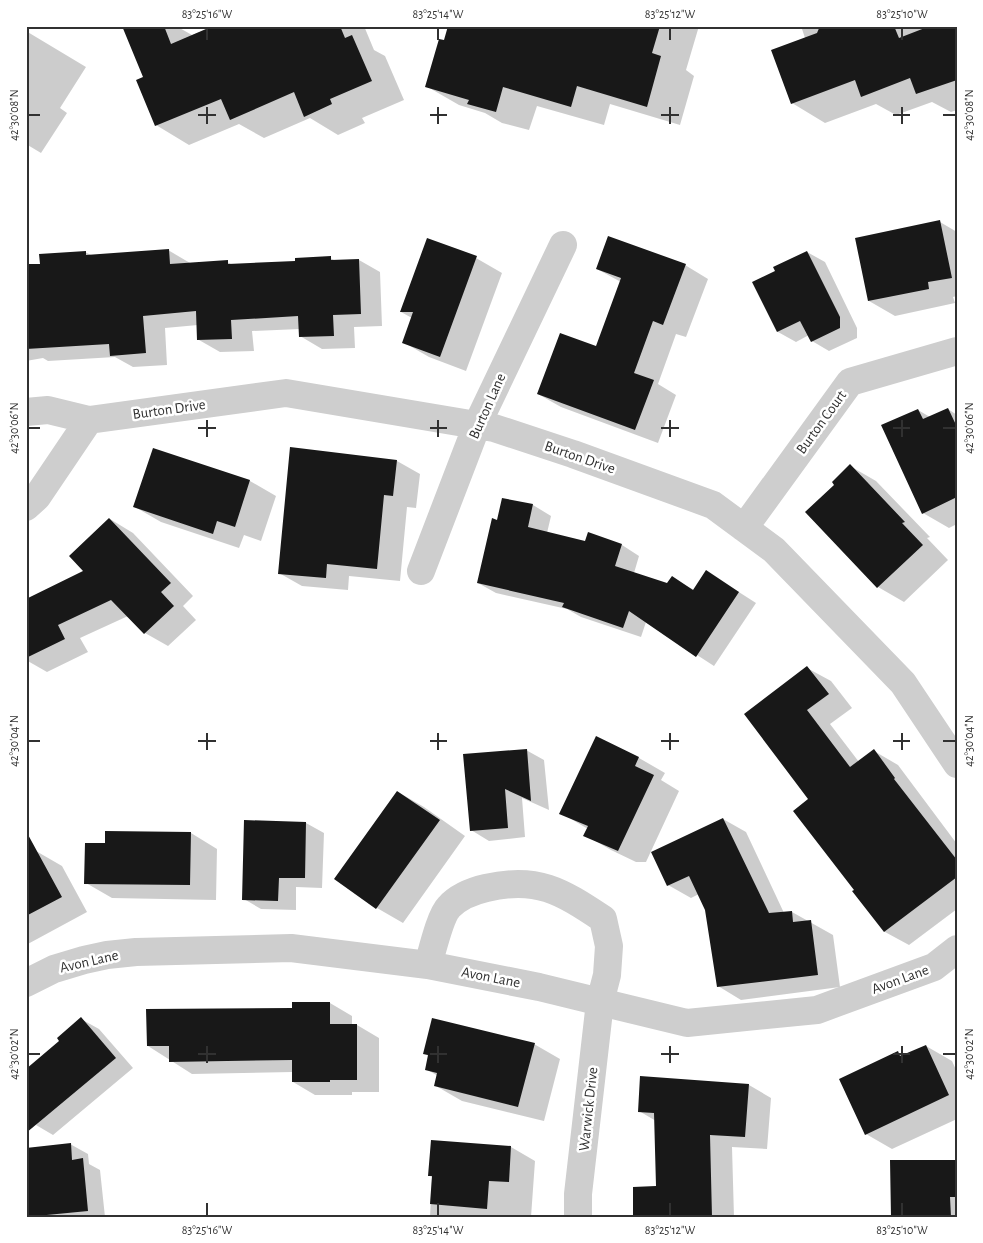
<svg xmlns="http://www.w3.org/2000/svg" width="983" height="1243" font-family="'Alegreya Sans',sans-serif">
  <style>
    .shadow { fill: #0003 }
    .building { fill: #181818 }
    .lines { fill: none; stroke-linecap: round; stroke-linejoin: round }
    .street { stroke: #cecece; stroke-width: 28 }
    .ticks { fill: none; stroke: #313131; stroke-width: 2 }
    .labels { text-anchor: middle; stroke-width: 5; stroke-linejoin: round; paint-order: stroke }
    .street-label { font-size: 15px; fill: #313131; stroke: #fff }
    .neatline { fill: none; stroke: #313131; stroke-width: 2 }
    .ticks-label { font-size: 12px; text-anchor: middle; fill: #313131 }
  </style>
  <rect width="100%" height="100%" fill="#fff"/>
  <!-- shadow -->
  <path class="shadow" d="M135 26H176L192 35 217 26H364L374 50 385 56 404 100 362 118 365 123 338 135 310 118 264 138 239 124 189 145 156 125 144 78Z
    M449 26H699L686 70 694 76 680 125 610 104 604 125 537 106 529 130 502 123 485 113 459 105 426 86 445 42Z
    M801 26H957V110L951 112 932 102 896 115 876 104 825 123 792 103 805 38Z
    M26 31 86 67 60 108 67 113 41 153 26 144Z
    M940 222 957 232V296L953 297 955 303 895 316 869 301Z
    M168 250 190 263 227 262 233 265 297 262 330 258 336 261 359 260 380 272 382 326 354 327 355 348 322 349 300 336V329L252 331 254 351 220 352 199 340 198 325 165 328 167 365 133 367 115 357 48 361 43 358 26 361V266L42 265 85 252 93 256Z
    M807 252 825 262 857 328V338L829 351 812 341 809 335 796 342 778 332 777 272Z
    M476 258 502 273 466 371 429 357 403 342 412 318 401 312Z
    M685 265 708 279 686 337 676 334 658 384 676 395 658 443 561 407 538 394 597 348 621 282 597 269Z
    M948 409 957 415V524L949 528 923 513 918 410 930 417Z
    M291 449 397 461 420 474 416 508 407 507 400 581 349 576 348 590 302 586 279 573Z
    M154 450 250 481 276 496 261 541 244 535 239 548 161 522 135 507Z
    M850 466 876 481 930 537 927 538 948 560 904 602 878 587 836 485Z
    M503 499 533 505 551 516 547 533 586 542 588 534 622 545 639 556 634 573 667 585 672 578 694 590 706 571 756 603 714 666 646 622 641 637 581 617 567 609 496 593 478 583 498 522Z
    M110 519 133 533 193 596 183 606 196 620 168 646 145 633 128 616 80 638 88 652 47 672 26 660V600L85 571Z
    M807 668 831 681 852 708 830 724 859 762 874 751 898 765 957 844V909L909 945 885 932 854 892 856 890 810 799 746 714Z
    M596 738 639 758 665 773 661 780 679 791 646 862H636L611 850 585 835 588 829 561 813Z
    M526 750 544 760 549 810 522 798 525 837 489 841 471 830Z
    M398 792 424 807 465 836 403 923 377 908Z
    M723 819 746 832 784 913 792 912 833 935 840 987 741 1000 718 986 707 910 699 894 691 898 668 885Z
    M306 823 324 833 322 888 296 887V910L261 909 244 899Z
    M191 833 217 849 216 900 112 898 86 883 106 845Z
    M36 851 62 866 87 912 26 945V856Z
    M330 1003 352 1016V1025H357L379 1038V1092H352V1095H315L293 1082V1072L192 1074 148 1046 293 1009Z
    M81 1019 99 1029 133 1068 53 1135 36 1125Z
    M534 1044 560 1059 544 1121 462 1101 436 1086 438 1076 426 1069 429 1056 425 1054Z
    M926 1046 952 1061 957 1072V1119L892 1149 866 1134 898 1053 904 1056Z
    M749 1085 771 1098 767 1149 732 1147 734 1217H634L657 1187 656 1121 639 1111Z
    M70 1144 88 1154 89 1164 100 1170 105 1217H26Z
    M511 1147 535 1161 531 1217H430L432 1177 430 1176Z
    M957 1161V1217H892Z"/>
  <!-- building -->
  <path class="building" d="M122 26H164L171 44 213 26H340L345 38 352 35 372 81 330 99 332 104 304 117 294 92 230 120 221 99 155 126 136 80 143 77Z
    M448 26H660L652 53 661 56 647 107 577 86 571 107 503 87 496 112 467 104 469 100 425 87 439 39 444 40Z
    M820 26H894L899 38 930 26H957V80L916 94 910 78 861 97 855 80 791 104 771 50 817 33Z
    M940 220 952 278 928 282 929 289 868 301 855 238Z
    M608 236 686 264 663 325 653 321 634 373 654 380 635 430 537 394 560 333 596 346 621 278 596 269Z
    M427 238 477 256 440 357 402 343 413 312H400Z
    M169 249 170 264 228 260V264L295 261V258L331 256V260L359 259 361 314 333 315 334 336 299 337 298 316 231 320 232 339 197 340 196 311 143 316 146 353 110 356 109 344 26 349V264H40L39 254 86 251V255Z
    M807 251 840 317V328L811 342 800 321 777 332 752 282 775 271 773 267Z
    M948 408 957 427V497L922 514 881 425 918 409 923 419Z
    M290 447 397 460 393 496 384 495 377 569 327 564 326 578 278 574Z
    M153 448 250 480 235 527 217 521 213 534 133 507Z
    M850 464 905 522 902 523 923 545 877 588 805 512 834 485 832 482Z
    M502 498 533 504 528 527 585 541 588 532 622 544 615 566 667 583 672 576 693 590 706 570 739 592 696 657 629 611 623 628 562 607 564 603 477 583 492 518 497 520Z
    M109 518 171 583 161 592 174 606 144 634 111 600 58 625 65 639 26 658V599L83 571 69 556Z
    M807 666 829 694 807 710 850 767 874 749 895 778 894 779 957 860V877L884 932 852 891 854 890 793 811 808 799 744 714Z
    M596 736 639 757 635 766 654 775 618 851 583 836 588 826 559 814Z
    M527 749 531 801 505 789 508 828 470 831 463 754Z
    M397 791 440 820 376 909 334 879Z
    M723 818 769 913 792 911 793 922 811 920 818 975 717 987 705 910 689 876 667 886 651 852Z
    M244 820 306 822 305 878H279L278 901 242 900Z
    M26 831 62 897 26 916Z
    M105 831 191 832 190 885 84 884 85 843H105Z
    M292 1002H330V1024H357V1080H330V1082H292V1060L169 1062V1046H147L146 1009 292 1008Z
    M81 1017 116 1058 26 1133V1069L59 1041 57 1038Z
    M432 1018 535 1043 518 1107 434 1086 437 1073 425 1070 428 1055 423 1054Z
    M926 1045 949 1095 865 1135 839 1079 898 1051 900 1056Z
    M640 1076 749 1084 745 1137 710 1135 712 1217H633V1187L656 1186 654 1113 638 1112Z
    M431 1140 511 1146 509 1182 489 1181 487 1209 430 1204 432 1176H428Z
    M71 1143 72 1160 83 1158 88 1211 26 1217V1148Z
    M890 1160H957V1197H950L951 1217H891Z"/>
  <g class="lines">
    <!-- street -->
    <path class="street" d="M26 412 48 410 89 420 286 393 494 428 573 454 713 505 774 550 903 683 957 764
      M26 507 37 497 89 420
      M744 528 850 382 957 351
      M421 571 477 425 563 245
      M428 965C432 952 440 916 449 907 458 897 473 891 486 888 537 876 561 891 603 919L609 946 607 975 600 1002 578 1194V1217
      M26 983 54 969 84 960 107 955 136 952 291 948 428 965 539 987 687 1023 817 1010 934 967 957 949"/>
  </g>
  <!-- ticks -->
  <path class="ticks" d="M207 28V40M438 28V40M670 28V40M902 28V40M207 107V124M438 107V124M670 107V124M902 107V124M28 115H40M198 115H216M430 115H447M661 115H679M893 115H910M943 115H956M207 420V437M438 420V437M670 420V437M902 420V437M28 428H40M198 428H216M430 428H447M661 428H679M893 428H910M943 428H956M207 733V750M438 733V750M670 733V750M902 733V750M28 741H40M198 741H216M430 741H447M661 741H679M893 741H910M943 741H956M207 1046V1063M438 1046V1063M670 1046V1063M902 1046V1063M28 1054H40M198 1054H216M430 1054H447M661 1054H679M893 1054H910M943 1054H956M207 1203V1216M438 1203V1216M670 1203V1216M902 1203V1216"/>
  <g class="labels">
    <!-- street labels -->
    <g class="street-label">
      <text transform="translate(487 406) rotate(-66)" y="5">Burton Lane</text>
      <text transform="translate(169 409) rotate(-8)" y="5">Burton Drive</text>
      <text transform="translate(821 422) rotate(-54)" y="5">Burton Court</text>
      <text transform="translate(580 457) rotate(19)" y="5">Burton Drive</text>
      <text transform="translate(89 961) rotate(-13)" y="5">Avon Lane</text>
      <text transform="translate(491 977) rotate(11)" y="5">Avon Lane</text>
      <text transform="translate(900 979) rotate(-20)" y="5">Avon Lane</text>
      <text transform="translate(588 1109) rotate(-84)" y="5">Warwick Drive</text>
    </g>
  </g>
  <!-- border -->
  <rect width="983" height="1243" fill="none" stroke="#ffffff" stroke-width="55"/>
  <rect x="28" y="28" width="928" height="1188" class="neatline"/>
  <g class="ticks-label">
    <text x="207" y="18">83°25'16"W</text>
    <text x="438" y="18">83°25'14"W</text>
    <text x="670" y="18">83°25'12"W</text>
    <text x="902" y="18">83°25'10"W</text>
    <text transform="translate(14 115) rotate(-90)" y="4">42°30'08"N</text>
    <text transform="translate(969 115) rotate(-90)" y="4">42°30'08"N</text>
    <text transform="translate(14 428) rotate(-90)" y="4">42°30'06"N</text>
    <text transform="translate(969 428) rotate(-90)" y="4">42°30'06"N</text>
    <text transform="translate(14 741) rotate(-90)" y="4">42°30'04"N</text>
    <text transform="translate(969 741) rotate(-90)" y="4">42°30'04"N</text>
    <text transform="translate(14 1054) rotate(-90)" y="4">42°30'02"N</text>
    <text transform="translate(969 1054) rotate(-90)" y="4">42°30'02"N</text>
    <text x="207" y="1234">83°25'16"W</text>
    <text x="438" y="1234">83°25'14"W</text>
    <text x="670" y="1234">83°25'12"W</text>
    <text x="902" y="1234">83°25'10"W</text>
  </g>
</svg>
